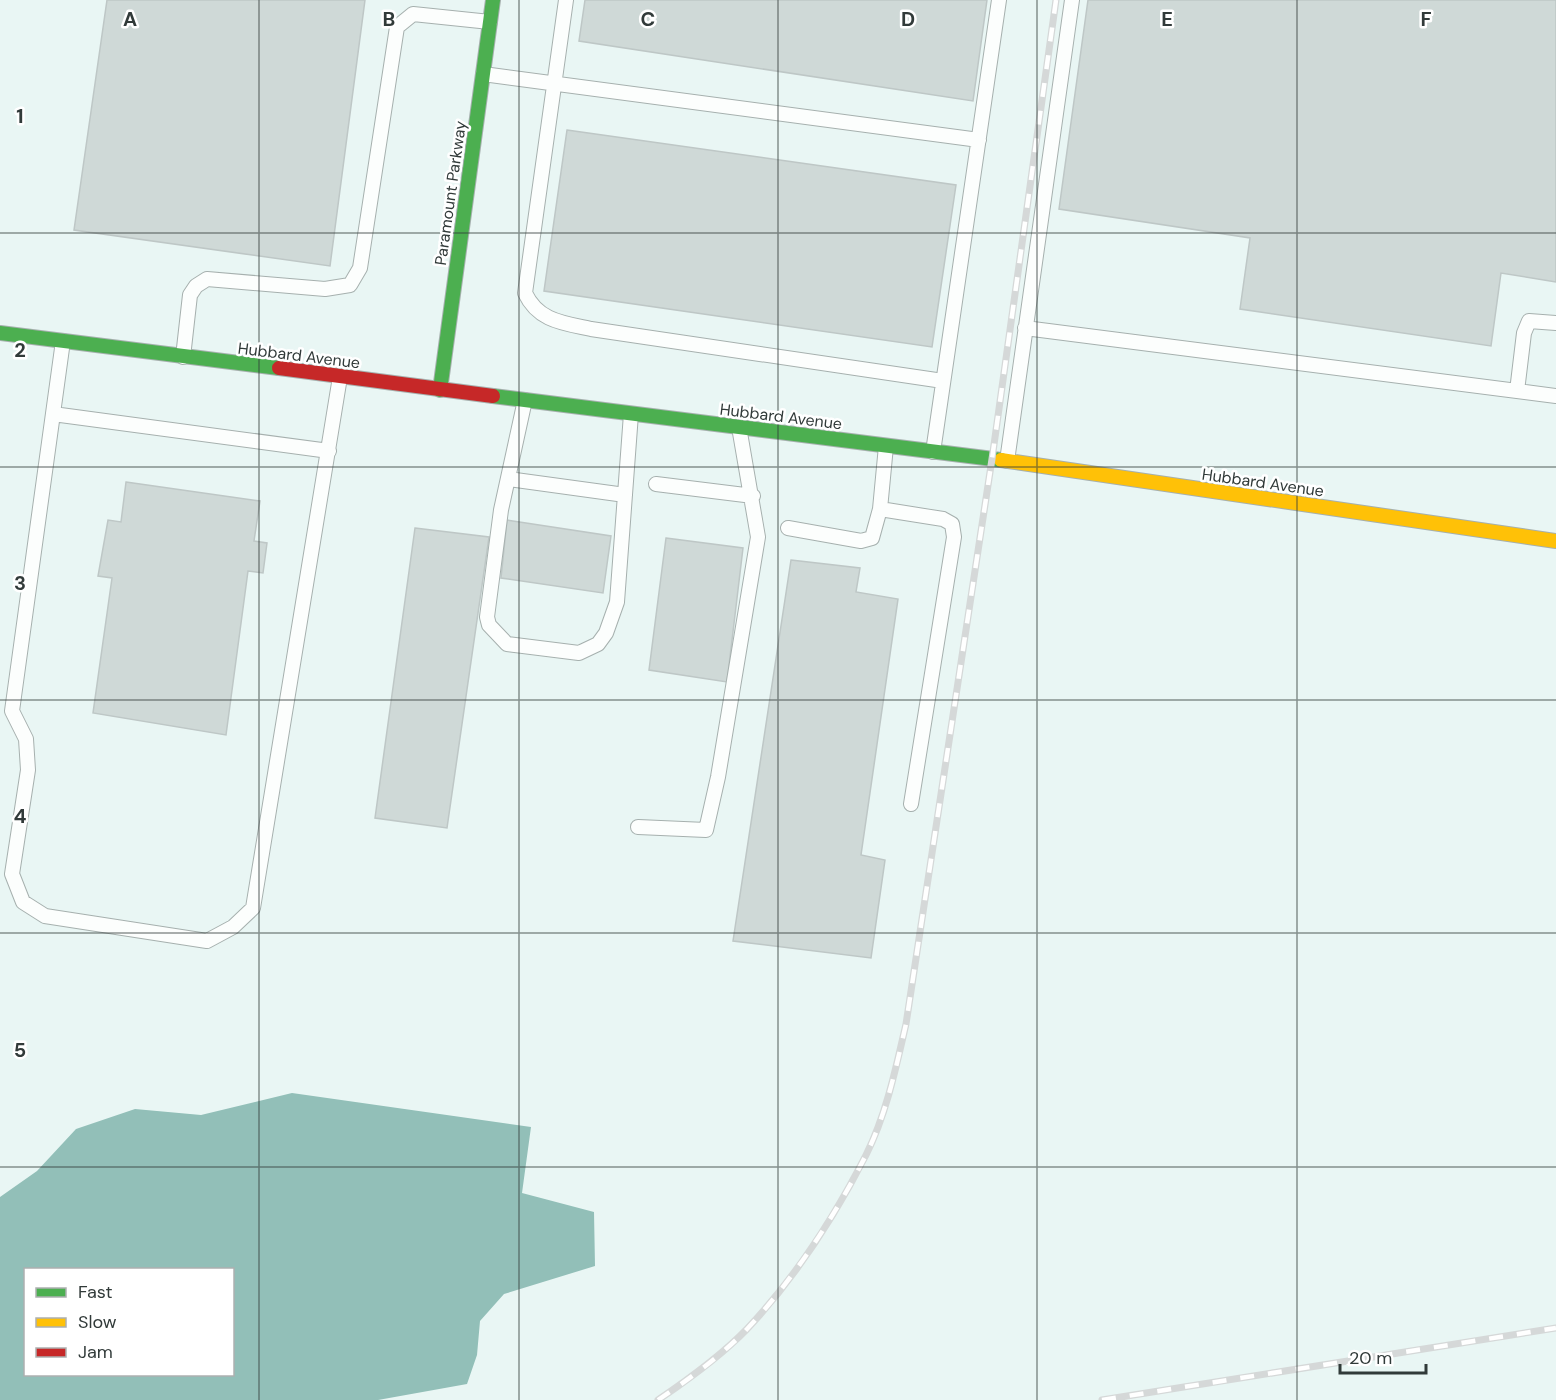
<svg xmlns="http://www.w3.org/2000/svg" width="1556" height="1400" font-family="'DM Sans',sans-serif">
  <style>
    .water { fill: #92bfb8; fill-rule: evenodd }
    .building { fill: #cfd9d7; stroke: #bec7c6; stroke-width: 1.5 }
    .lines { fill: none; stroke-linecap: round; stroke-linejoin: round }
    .lane-casing { stroke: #a6b0ae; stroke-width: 16 }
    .fast-casing { stroke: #a6b0ae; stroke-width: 16 }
    .slow-casing { stroke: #a6b0ae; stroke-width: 16 }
    .jam-casing { stroke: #a6b0ae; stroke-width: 16 }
    .lane { stroke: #fcfefd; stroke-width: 14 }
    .fast { stroke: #4caf50; stroke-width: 14 }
    .slow { stroke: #ffc107; stroke-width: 14 }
    .jam { stroke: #c62828; stroke-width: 14 }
    .rail-casing { stroke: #d5d8d8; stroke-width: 7 }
    .rail { stroke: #fff; stroke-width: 4.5; stroke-dasharray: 14; stroke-linecap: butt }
    .grid { fill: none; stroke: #313a39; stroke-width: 1.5; stroke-opacity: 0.55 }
    .labels { text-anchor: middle; stroke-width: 5; stroke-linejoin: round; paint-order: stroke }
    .street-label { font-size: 16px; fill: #313a39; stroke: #fff }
    .grid-label { font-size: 20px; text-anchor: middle; font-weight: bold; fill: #313a39; stroke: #fff; stroke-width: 5; stroke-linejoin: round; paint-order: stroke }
  </style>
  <rect width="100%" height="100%" fill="#e9f6f4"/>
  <!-- water -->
  <path class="water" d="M292 1093 531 1127 522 1193 594 1212 595 1266 504 1294 480 1321 477 1355 467 1384 378 1400H0V1197L37 1171 76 1129 135 1109 201 1115ZM26 1270H232V1374H26Z"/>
  <!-- building -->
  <path class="building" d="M107 0H365L330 266 74 230Z
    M585 0H987L973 101 579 41Z
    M1088 0H1556V282L1501 273 1491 346 1240 309 1250 238 1059 209Z
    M567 130 956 185 932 347 544 291Z
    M126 482 260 501 254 541 267 543 263 573 248 571 226 735 93 713 112 578 98 576 108 520 121 522Z
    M507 520 611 536 603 593 501 578Z
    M415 528 489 537 447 828 375 818Z
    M666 538 743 548 727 682 649 670Z
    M791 560 860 568 856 592 898 599 861 855 885 860 871 958 733 941Z"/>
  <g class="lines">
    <!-- lane casing -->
    <g class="lane-casing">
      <path id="lane" d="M566 0 525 293C538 321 563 323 591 329L943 381
        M483 74 979 140
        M1025 328 1556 396
        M63 341 12 711 26 739 28 770 12 874 23 902 45 916 207 941 233 927 253 908 340 377
        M183 357 190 295 196 286 207 279 325 289 350 285 360 268 397 27 413 14 490 22
        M1517 391 1524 333 1529 321 1556 323
        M525 400 501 510 487 617 489 625 507 644 579 653 598 644 606 633 617 602 631 414
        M53 414 329 451
        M933 452 999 0
        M1007 461 1072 0
        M508 479 625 495
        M656 484 753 496
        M880 509 943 519 952 524 954 537 911 804
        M788 528 861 541 872 538 880 509 886 446
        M638 827 706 830 718 777 758 537 739 427"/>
    </g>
    <!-- fast casing -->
    <g class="fast-casing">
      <path id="fast" d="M0 333 279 368
        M440 390 493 0
        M493 396 1001 460"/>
    </g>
    <!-- slow casing -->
    <g class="slow-casing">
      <path id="slow" d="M1001 460 1556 541"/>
    </g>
    <!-- jam casing -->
    <g class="jam-casing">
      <path id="jam" d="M279 368 493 396"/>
    </g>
    <!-- lane -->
    <use href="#lane" class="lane"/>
    <!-- fast -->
    <use href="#fast" class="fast"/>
    <!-- slow -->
    <use href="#slow" class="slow"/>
    <!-- jam -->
    <use href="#jam" class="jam"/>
    <!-- rail casing -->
    <g class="rail-casing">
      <path id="rail" d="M658 1400C689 1379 721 1356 747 1329 794 1279 835 1216 866 1155 886 1115 896 1068 906 1024L992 459 1056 0
        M1102 1400 1556 1328"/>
    </g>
    <!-- rail -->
    <use href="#rail" class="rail"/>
  </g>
  <!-- grid -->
  <path class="grid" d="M259 0V1400M519 0V1400M778 0V1400M1037 0V1400M1297 0V1400M0 233H1556M0 467H1556M0 700H1556M0 933H1556M0 1167H1556"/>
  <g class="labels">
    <!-- street labels -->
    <g class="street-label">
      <text transform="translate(450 193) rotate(-82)" y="6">Paramount Parkway</text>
      <text transform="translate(299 355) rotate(7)" y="6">Hubbard Avenue</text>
      <text transform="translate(781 416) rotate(7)" y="6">Hubbard Avenue</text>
      <text transform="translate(1263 482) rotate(8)" y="6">Hubbard Avenue</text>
    </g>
  </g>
  <g class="grid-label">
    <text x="130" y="26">A</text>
    <text x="389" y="26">B</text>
    <text x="648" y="26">C</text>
    <text x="908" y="26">D</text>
    <text x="1167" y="26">E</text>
    <text x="1426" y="26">F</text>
    <text x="20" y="123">1</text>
    <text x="20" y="357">2</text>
    <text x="20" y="590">3</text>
    <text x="20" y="823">4</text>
    <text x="20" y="1057">5</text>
  </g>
  <!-- legend -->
  <rect x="24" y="1268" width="210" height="108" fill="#ffffff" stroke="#adb0b0" stroke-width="1.5"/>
  <rect x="36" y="1288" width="30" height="9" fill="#4caf50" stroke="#adb0b0" stroke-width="1.5"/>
  <text x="78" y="1298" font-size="18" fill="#313a39">Fast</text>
  <rect x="36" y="1318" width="30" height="9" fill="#ffc107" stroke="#adb0b0" stroke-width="1.5"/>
  <text x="78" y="1328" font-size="18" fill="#313a39">Slow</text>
  <rect x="36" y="1348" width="30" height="9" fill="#c62828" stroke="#adb0b0" stroke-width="1.5"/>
  <text x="78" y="1358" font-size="18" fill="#313a39">Jam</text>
  <!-- scale -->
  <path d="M1340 1364v9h86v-9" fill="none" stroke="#313a39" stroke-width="3"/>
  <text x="1349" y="1364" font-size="18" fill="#313a39" stroke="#ffffff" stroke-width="4.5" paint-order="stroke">20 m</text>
</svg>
